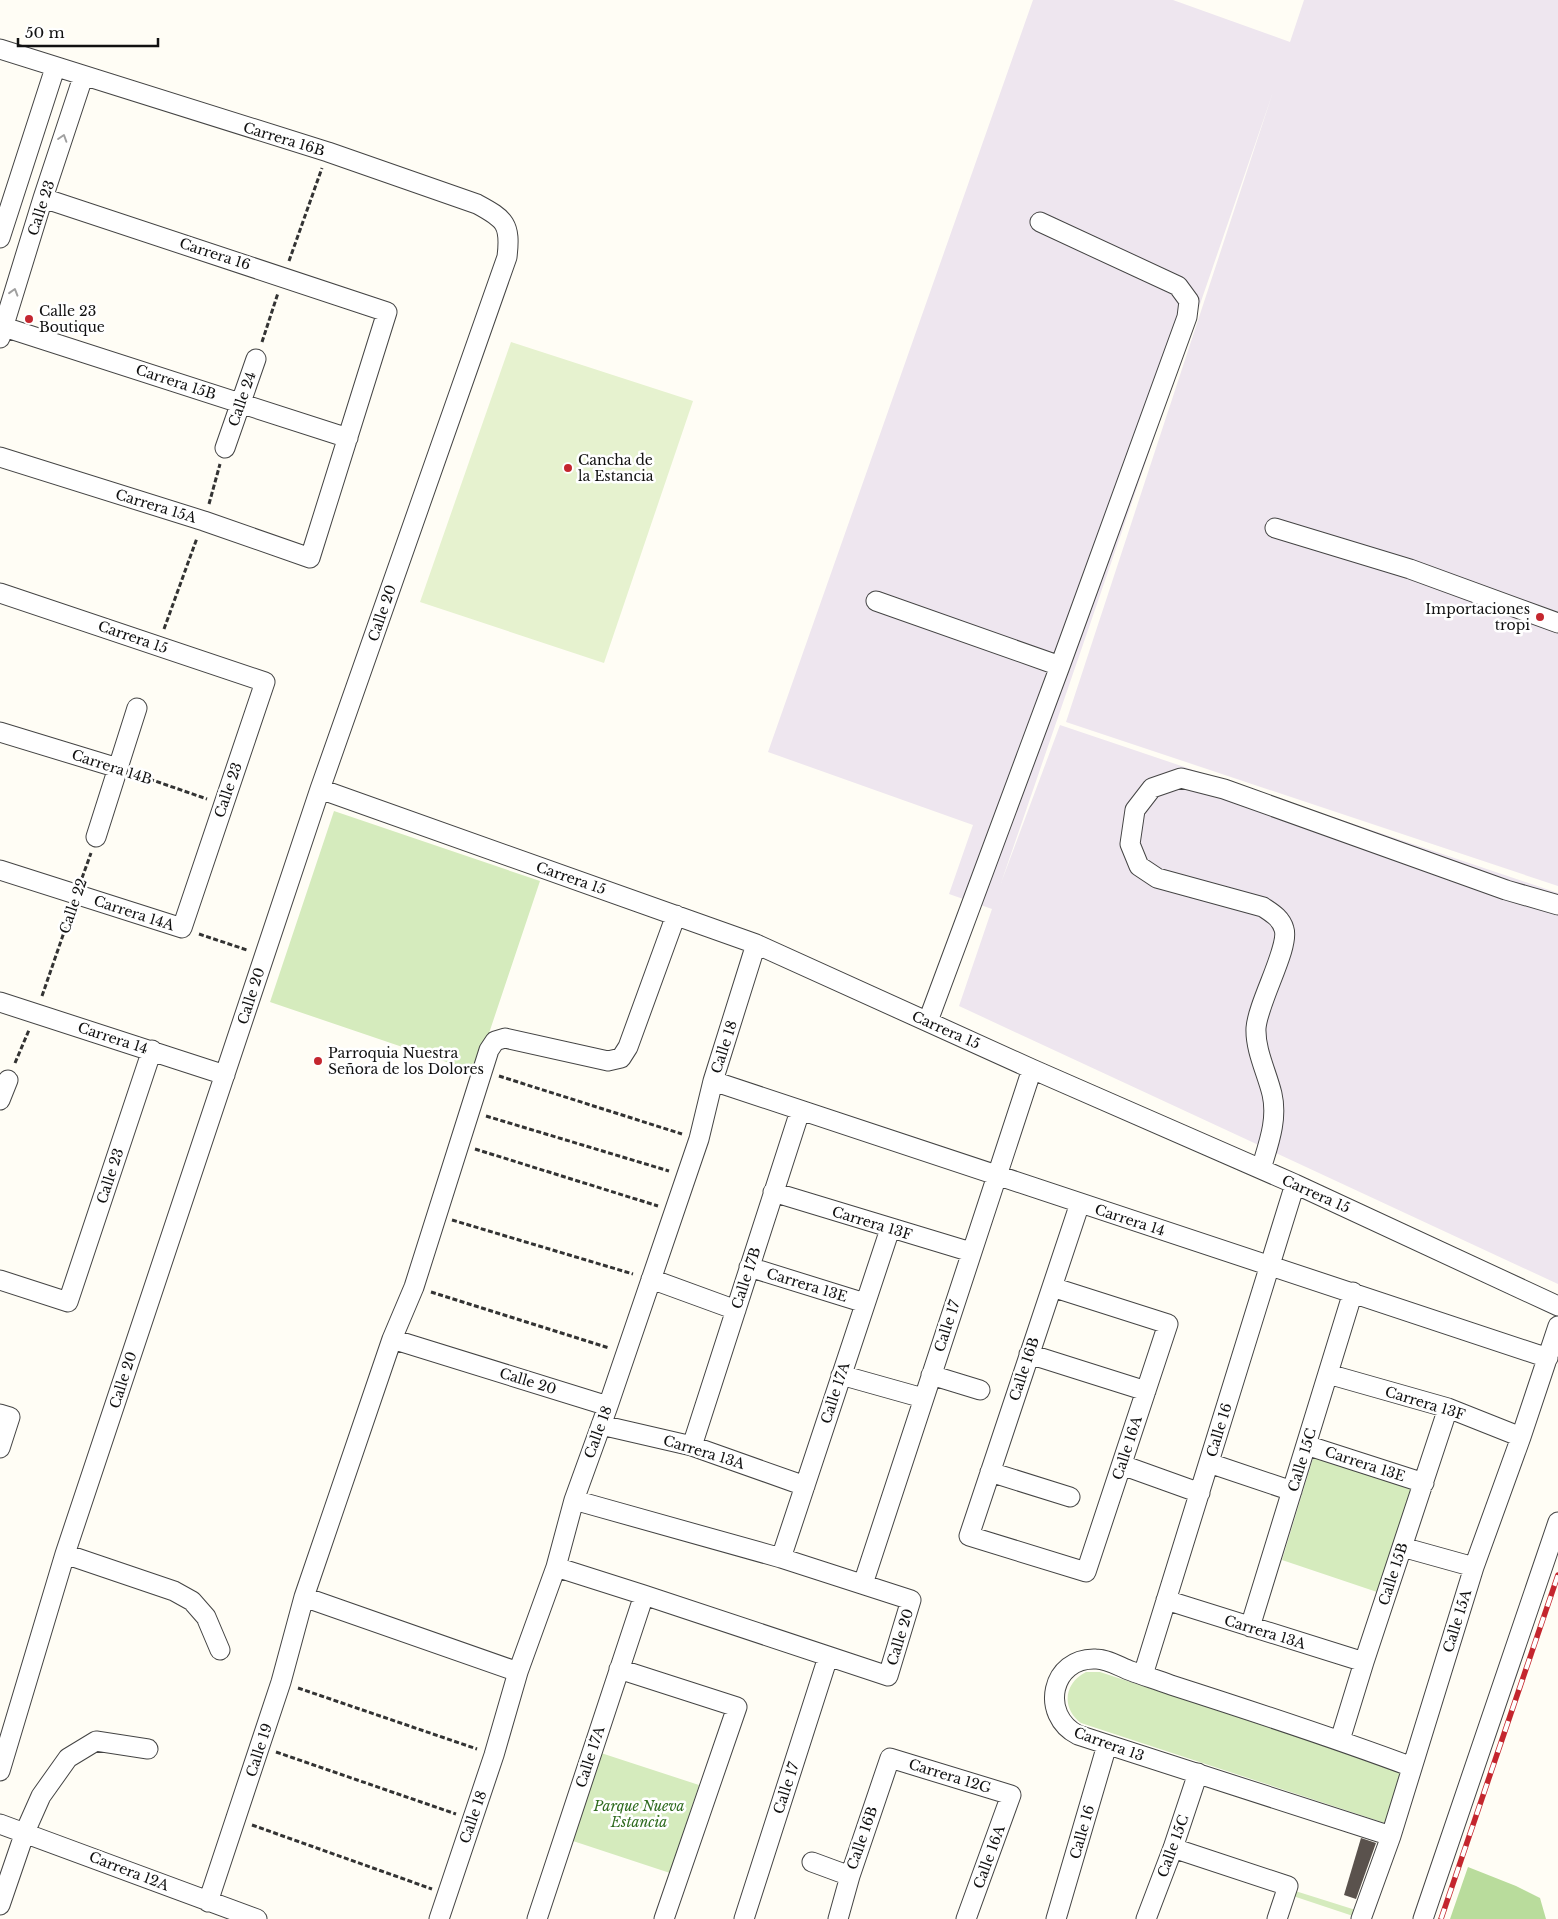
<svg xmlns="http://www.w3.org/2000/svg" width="1558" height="1919" font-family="'Libre Baskerville',serif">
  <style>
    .industrial { fill: #eee6ef }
    .green { fill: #d5ebbd }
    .forest { fill: #b9dc9c }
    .pitch { fill: #e6f2cf }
    .building { fill: #5a524d }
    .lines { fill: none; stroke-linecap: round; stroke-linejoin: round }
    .minor-casing { stroke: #444; stroke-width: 21 }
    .path { stroke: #333; stroke-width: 3; stroke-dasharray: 5 2.5; stroke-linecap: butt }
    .minor { stroke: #fff; stroke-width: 19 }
    .rail-casing { stroke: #c4262e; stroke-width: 5.5 }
    .rail { stroke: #fff; stroke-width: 4; stroke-dasharray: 11; stroke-linecap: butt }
    .oneway { stroke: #a0a0a0 }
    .poi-dot { fill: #c4262e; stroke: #fff; stroke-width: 2 }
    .labels { text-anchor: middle; stroke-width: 5; stroke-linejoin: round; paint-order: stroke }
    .street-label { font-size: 14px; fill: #111; stroke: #fff }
    .poi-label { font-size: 14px; fill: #111; stroke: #fff; text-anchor: start }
    .park-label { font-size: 14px; font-style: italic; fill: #2f6b1f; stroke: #fff }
  </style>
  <rect width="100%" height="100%" fill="#fffdf5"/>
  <!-- industrial -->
  <path class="industrial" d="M1033 0H1173L1290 42 1304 0H1558V886L1066 722 1273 92 1001 883 1060 725 1558 893V1284L959 1006 992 909 949 894 973 825 768 752Z"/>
  <!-- green -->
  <path class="green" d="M334 811 540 881 476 1072 270 1002Z
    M1314 1455 1413 1488 1377 1592 1282 1560Z
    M1086 1672H1100L1414 1775 1397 1827 1081 1723C1061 1708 1064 1683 1086 1672Z
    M601 1753 699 1785 670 1873 573 1841Z
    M1289 1889 1362 1912 1359 1918 1287 1894Z"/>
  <!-- forest -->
  <path class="forest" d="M1468 1867 1516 1886 1540 1898 1546 1919H1450Z"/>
  <!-- pitch -->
  <path class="pitch" d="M511 342 693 401 604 663 420 602Z"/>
  <!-- building -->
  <path class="building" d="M1361 1838 1376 1843 1356 1899 1344 1895Z"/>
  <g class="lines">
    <!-- minor casing -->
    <g class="minor-casing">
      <path id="minor" d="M0 49 328 152 477 204C505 219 511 224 507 257L320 789 65 1554 0 1771
        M0 238 55 68
        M4 327 348 438
        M0 338 43 198 83 77
        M225 448 256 359
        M0 457 204 521 310 558 387 312 43 198
        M1275 528 1410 569 1558 623
        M0 593 265 682 182 928 0 870
        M876 601 1060 666
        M0 732 118 768
        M320 789 756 944 1032 1069 1295 1184 1558 1306
        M96 837 137 708
        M0 1002 225 1075
        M928 1021 1060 666 1187 317 1189 301 1178 286 1040 222
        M713 1081 1548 1358
        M0 1100 8 1080
        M1261 1169C1268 1145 1278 1120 1272 1094 1267 1073 1255 1050 1256 1028 1258 1002 1290 947 1284 929 1281 918 1272 913 1263 907L1157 878 1139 866 1130 844 1135 810 1152 788 1181 778 1224 789 1506 890 1558 905
        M773 1192 971 1252
        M749 1267 865 1303
        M651 1279 736 1310
        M0 1280 68 1302 152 1050
        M1052 1287 1168 1324 1086 1572 969 1536 1080 1203
        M392 1339 608 1406
        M1029 1354 1146 1391
        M1328 1374 1448 1408 1521 1437
        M841 1375 923 1398
        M931 1375 980 1390
        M0 1414 10 1417 0 1448
        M601 1425 692 1446 805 1486
        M1306 1445 1424 1483
        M692 1446 800 1111
        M1209 1463 1292 1491
        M1122 1465 1200 1493
        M990 1472 1070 1497
        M1402 1547 1474 1567
        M65 1554 174 1591 192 1601 206 1617 220 1650
        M781 1558 890 1229
        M556 1567 644 1595 888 1676 911 1600 781 1558 574 1500
        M863 1584 1032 1069
        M304 1597 518 1672
        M1166 1600 1364 1662
        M1250 1627 1353 1292
        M619 1669 737 1707 664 1919
        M1143 1675 1295 1184
        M1340 1740 1364 1662 1448 1408
        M0 1824 257 1919
        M1391 1836 1078 1735C1039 1715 1051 1657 1096 1659 1108 1659 1120 1667 1131 1671 1144 1676 1158 1680 1171 1685 1252 1711 1332 1737 1412 1767
        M1173 1848 1288 1886 1277 1919
        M812 1862 850 1876
        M208 1902 281 1682 304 1597 392 1339 414 1287 489 1050 495 1041 505 1038 608 1061 621 1058 628 1047 676 915
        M0 1905 25 1832 41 1796 68 1758 96 1741 148 1749
        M439 1919 494 1755 518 1672 556 1567 574 1500 608 1406 699 1139 713 1081 756 944
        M537 1919 644 1595
        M744 1919 828 1657
        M838 1919 850 1876 890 1758 1011 1795 966 1919
        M1056 1919 1107 1745
        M1146 1919 1173 1848 1198 1773
        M1361 1919 1391 1836 1474 1567 1521 1437 1558 1326
        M1423 1919 1558 1522"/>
    </g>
    <!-- path -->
    <path class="path" d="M289 261 322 168
      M262 342 278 293
      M209 504 220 464
      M164 629 197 538
      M135 774 207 799
      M82 878 91 853
      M199 934 247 950
      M42 996 71 912
      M15 1063 29 1030
      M499 1076 682 1134
      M486 1116 669 1171
      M475 1149 658 1206
      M452 1220 633 1274
      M431 1292 609 1348
      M298 1688 477 1749
      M276 1752 456 1814
      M252 1825 432 1889"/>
    <!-- minor -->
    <use href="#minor" class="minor"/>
    <!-- rail casing -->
    <g class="rail-casing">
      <path id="rail" d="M1441 1919 1558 1575"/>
    </g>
    <!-- rail -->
    <use href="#rail" class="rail"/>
  </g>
  <!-- one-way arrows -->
  <defs><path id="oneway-chevron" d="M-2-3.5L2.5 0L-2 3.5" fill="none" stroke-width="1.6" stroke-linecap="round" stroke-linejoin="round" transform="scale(1.25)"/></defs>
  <g class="oneway">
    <use href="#oneway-chevron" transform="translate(63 138) rotate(-72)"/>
    <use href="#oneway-chevron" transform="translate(14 292) rotate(-73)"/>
  </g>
  <!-- markers -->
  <g class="poi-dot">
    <circle cx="29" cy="319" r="5"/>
    <circle cx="568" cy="468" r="5"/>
    <circle cx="1540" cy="617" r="5"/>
    <circle cx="318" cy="1061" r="5"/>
  </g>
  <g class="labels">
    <!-- street labels -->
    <g class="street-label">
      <text transform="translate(284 139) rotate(17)" y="5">Carrera 16B</text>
      <text transform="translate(41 208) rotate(-72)" y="5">Calle 23</text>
      <text transform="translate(215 254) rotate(18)" y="5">Carrera 16</text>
      <text transform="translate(176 382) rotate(18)" y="5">Carrera 15B</text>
      <text transform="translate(242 399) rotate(-71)" y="5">Calle 24</text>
      <text transform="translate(156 506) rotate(17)" y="5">Carrera 15A</text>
      <text transform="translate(382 613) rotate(-71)" y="5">Calle 20</text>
      <text transform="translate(133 637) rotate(19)" y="5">Carrera 15</text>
      <text transform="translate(112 767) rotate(18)" y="5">Carrera 14B</text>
      <text transform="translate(228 790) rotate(-71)" y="5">Calle 23</text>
      <text transform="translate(571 878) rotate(19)" y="5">Carrera 15</text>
      <text transform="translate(73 906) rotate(-71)" y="5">Calle 22</text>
      <text transform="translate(134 913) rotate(18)" y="5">Carrera 14A</text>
      <text transform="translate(251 996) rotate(-72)" y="5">Calle 20</text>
      <text transform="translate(946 1030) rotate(24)" y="5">Carrera 15</text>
      <text transform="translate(113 1038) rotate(18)" y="5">Carrera 14</text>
      <text transform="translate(724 1047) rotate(-72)" y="5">Calle 18</text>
      <text transform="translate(110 1176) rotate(-72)" y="5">Calle 23</text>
      <text transform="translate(1316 1194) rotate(24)" y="5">Carrera 15</text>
      <text transform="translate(1130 1220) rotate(18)" y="5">Carrera 14</text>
      <text transform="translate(872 1223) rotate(17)" y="5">Carrera 13F</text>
      <text transform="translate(746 1278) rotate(-72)" y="5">Calle 17B</text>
      <text transform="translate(807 1285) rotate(17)" y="5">Carrera 13E</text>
      <text transform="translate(947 1326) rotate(-72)" y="5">Calle 17</text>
      <text transform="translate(1024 1369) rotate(-72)" y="5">Calle 16B</text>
      <text transform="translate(123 1380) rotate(-72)" y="5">Calle 20</text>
      <text transform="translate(528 1381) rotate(17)" y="5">Calle 20</text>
      <text transform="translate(835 1393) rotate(-72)" y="5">Calle 17A</text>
      <text transform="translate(1425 1403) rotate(17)" y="5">Carrera 13F</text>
      <text transform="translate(1219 1430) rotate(-73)" y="5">Calle 16</text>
      <text transform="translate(598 1432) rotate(-70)" y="5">Calle 18</text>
      <text transform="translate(1127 1448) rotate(-72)" y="5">Calle 16A</text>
      <text transform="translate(704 1452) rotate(17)" y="5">Carrera 13A</text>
      <text transform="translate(1302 1460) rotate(-73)" y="5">Calle 15C</text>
      <text transform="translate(1365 1464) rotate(18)" y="5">Carrera 13E</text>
      <text transform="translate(1393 1574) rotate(-72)" y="5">Calle 15B</text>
      <text transform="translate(1457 1621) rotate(-73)" y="5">Calle 15A</text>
      <text transform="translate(1265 1632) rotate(17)" y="5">Carrera 13A</text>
      <text transform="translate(900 1637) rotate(-73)" y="5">Calle 20</text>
      <text transform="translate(1109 1744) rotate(20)" y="5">Carrera 13</text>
      <text transform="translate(259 1750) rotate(-72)" y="5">Calle 19</text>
      <text transform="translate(590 1757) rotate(-72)" y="5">Calle 17A</text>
      <text transform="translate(950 1776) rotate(17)" y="5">Carrera 12G</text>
      <text transform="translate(786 1788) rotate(-72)" y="5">Calle 17</text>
      <text transform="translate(473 1817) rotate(-71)" y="5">Calle 18</text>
      <text transform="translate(1082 1832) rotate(-74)" y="5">Calle 16</text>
      <text transform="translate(862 1838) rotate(-71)" y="5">Calle 16B</text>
      <text transform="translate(1173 1846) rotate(-70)" y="5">Calle 15C</text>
      <text transform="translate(989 1857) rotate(-70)" y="5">Calle 16A</text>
      <text transform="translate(129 1871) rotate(21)" y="5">Carrera 12A</text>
    </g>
    <!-- poi labels -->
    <g class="poi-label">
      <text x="39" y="316">Calle 23<tspan x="39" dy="16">Boutique</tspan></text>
      <text x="578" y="465">Cancha de<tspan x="578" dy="16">la Estancia</tspan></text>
      <text x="1530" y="614" text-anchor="end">Importaciones<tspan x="1530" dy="16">tropi</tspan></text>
      <text x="328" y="1058">Parroquia Nuestra<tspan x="328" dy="16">Señora de los Dolores</tspan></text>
    </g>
    <!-- park labels -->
    <g class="park-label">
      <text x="639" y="1811">Parque Nueva<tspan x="639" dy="16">Estancia</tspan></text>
    </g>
  </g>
  <!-- scale -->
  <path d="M18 38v8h140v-8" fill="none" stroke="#111111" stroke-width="2.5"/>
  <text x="25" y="38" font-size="15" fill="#111111" stroke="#ffffff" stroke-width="4" paint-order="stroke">50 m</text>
</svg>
